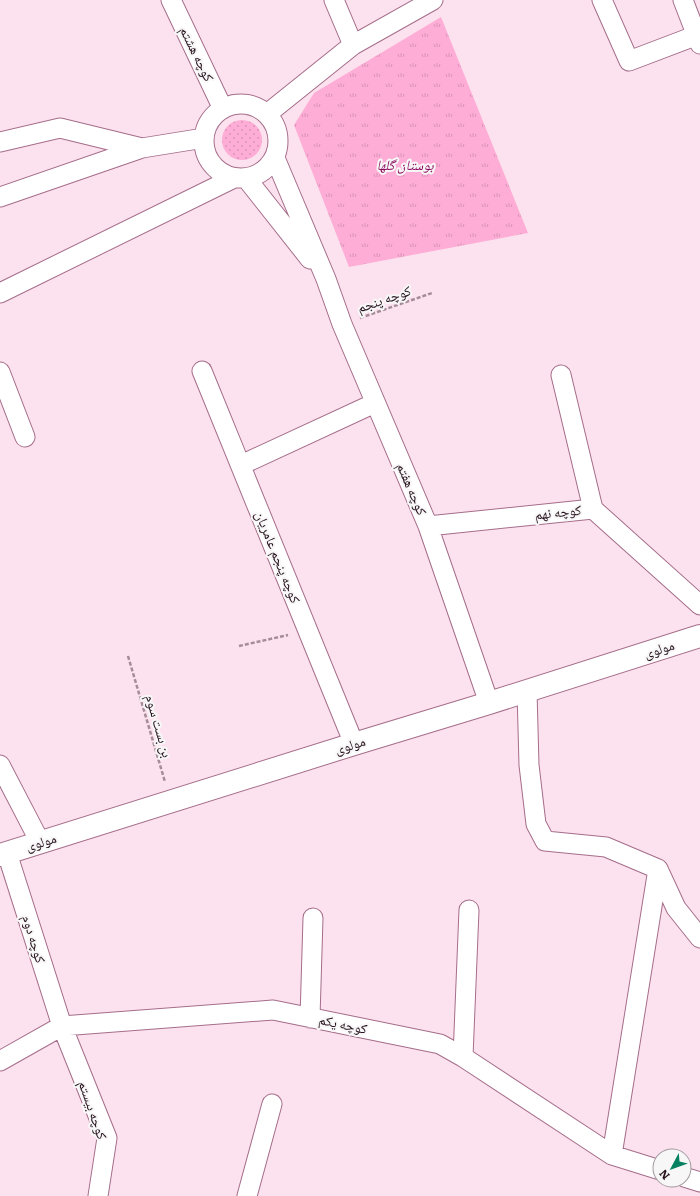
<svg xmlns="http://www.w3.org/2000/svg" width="700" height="1196" font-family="Literata,'Noto Naskh Arabic',serif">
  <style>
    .grass { fill: url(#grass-dots) }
    .park { fill: url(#park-tufts) }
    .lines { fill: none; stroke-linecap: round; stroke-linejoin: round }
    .minor-casing { stroke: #a56d8a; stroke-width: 21 }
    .tertiary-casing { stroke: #a56d8a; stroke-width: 24 }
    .path { stroke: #a58d98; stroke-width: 2.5; stroke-dasharray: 4 2; stroke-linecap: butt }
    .minor { stroke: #fff; stroke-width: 19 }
    .tertiary { stroke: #fff; stroke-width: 22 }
    .labels { text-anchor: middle; stroke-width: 4; stroke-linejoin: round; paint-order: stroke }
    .street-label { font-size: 14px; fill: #26111c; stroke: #f7f7f7 }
    .park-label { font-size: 14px; font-style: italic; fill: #8d0e61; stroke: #f7f7f7 }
  </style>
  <defs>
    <pattern id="grass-dots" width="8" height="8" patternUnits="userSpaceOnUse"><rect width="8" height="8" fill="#feadd6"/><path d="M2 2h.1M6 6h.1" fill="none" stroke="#da94b7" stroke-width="1.8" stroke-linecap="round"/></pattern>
    <pattern id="park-tufts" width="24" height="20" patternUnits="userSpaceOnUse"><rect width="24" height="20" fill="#feadd6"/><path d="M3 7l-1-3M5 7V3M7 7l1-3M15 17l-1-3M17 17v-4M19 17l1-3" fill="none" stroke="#da94b7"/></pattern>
  </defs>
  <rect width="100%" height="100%" fill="#fce2ee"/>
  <!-- grass -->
  <path class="grass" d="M222 140a20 20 0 1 1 40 0a20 20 0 1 1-40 0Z"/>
  <!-- park -->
  <path class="park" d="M441 17 528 233 349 267 294 125 314 93Z"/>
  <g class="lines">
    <!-- minor casing -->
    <g class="minor-casing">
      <path id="minor" d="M171 0 223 109
        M334 0 353 45
        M602 0 629 61 700 34
        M683 0 700 44
        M204 141a37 37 0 1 1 74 0a37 37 0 1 1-74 0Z
        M267 114 353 45 433 0
        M0 142 60 128 142 148
        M275 158 326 279 342 324 428 526 489 703
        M246 178 310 259
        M0 197 142 148 204 138
        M0 293 234 178
        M202 371 354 744
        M0 372 25 437
        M561 375 593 509
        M241 465 375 403
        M428 526 593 509 700 605
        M527 691 529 765 536 824 545 841 606 847 658 869 676 908 700 938
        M0 765 40 842
        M7 853 62 1026 107 1138 98 1196
        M310 1018 313 918
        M463 1057 469 910
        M0 1061 62 1026 273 1010 440 1044 463 1057 612 1155 660 1170
        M612 1155 658 869
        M684 1177 700 1182
        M247 1196 272 1104"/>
    </g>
    <!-- tertiary casing -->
    <g class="tertiary-casing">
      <path id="tertiary" d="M0 855 354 744 489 703 700 636"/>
    </g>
    <!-- path -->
    <path class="path" d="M360 318 432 293
      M239 646 288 635
      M128 656 165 782"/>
    <!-- minor -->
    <use href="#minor" class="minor"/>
    <!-- tertiary -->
    <use href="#tertiary" class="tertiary"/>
  </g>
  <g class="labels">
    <!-- street labels -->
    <g class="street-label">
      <text transform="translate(197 54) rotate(64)" y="5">کوچه هشتم</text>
      <text transform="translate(384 299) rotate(-19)" y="5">کوچه پنجم</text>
      <text transform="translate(412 489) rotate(67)" y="5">کوچه هفتم</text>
      <text transform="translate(558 512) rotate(-6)" y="5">کوچه نهم</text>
      <text transform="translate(278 557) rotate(68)" y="5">کوچه پنجم عامریان</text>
      <text transform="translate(659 649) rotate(-18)" y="5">مولوی</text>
      <text transform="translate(159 726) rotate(74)" y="5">بن بست سوم</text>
      <text transform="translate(350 745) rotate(-17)" y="5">مولوی</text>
      <text transform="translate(41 842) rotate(-17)" y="5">مولوی</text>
      <text transform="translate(34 939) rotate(73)" y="5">کوچه دوم</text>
      <text transform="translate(343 1024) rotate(12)" y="5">کوچه یکم</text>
      <text transform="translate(93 1110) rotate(71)" y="5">کوچه بیستم</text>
    </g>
    <!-- park labels -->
    <g class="park-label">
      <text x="405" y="170">بوستان گلها</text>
    </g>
  </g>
  <!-- north arrow -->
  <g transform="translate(672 1168) rotate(229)"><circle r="19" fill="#f7f7f7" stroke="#a39b9f"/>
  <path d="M0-3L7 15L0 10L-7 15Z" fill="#048161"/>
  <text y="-6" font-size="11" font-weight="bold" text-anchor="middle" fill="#26111c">N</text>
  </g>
</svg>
